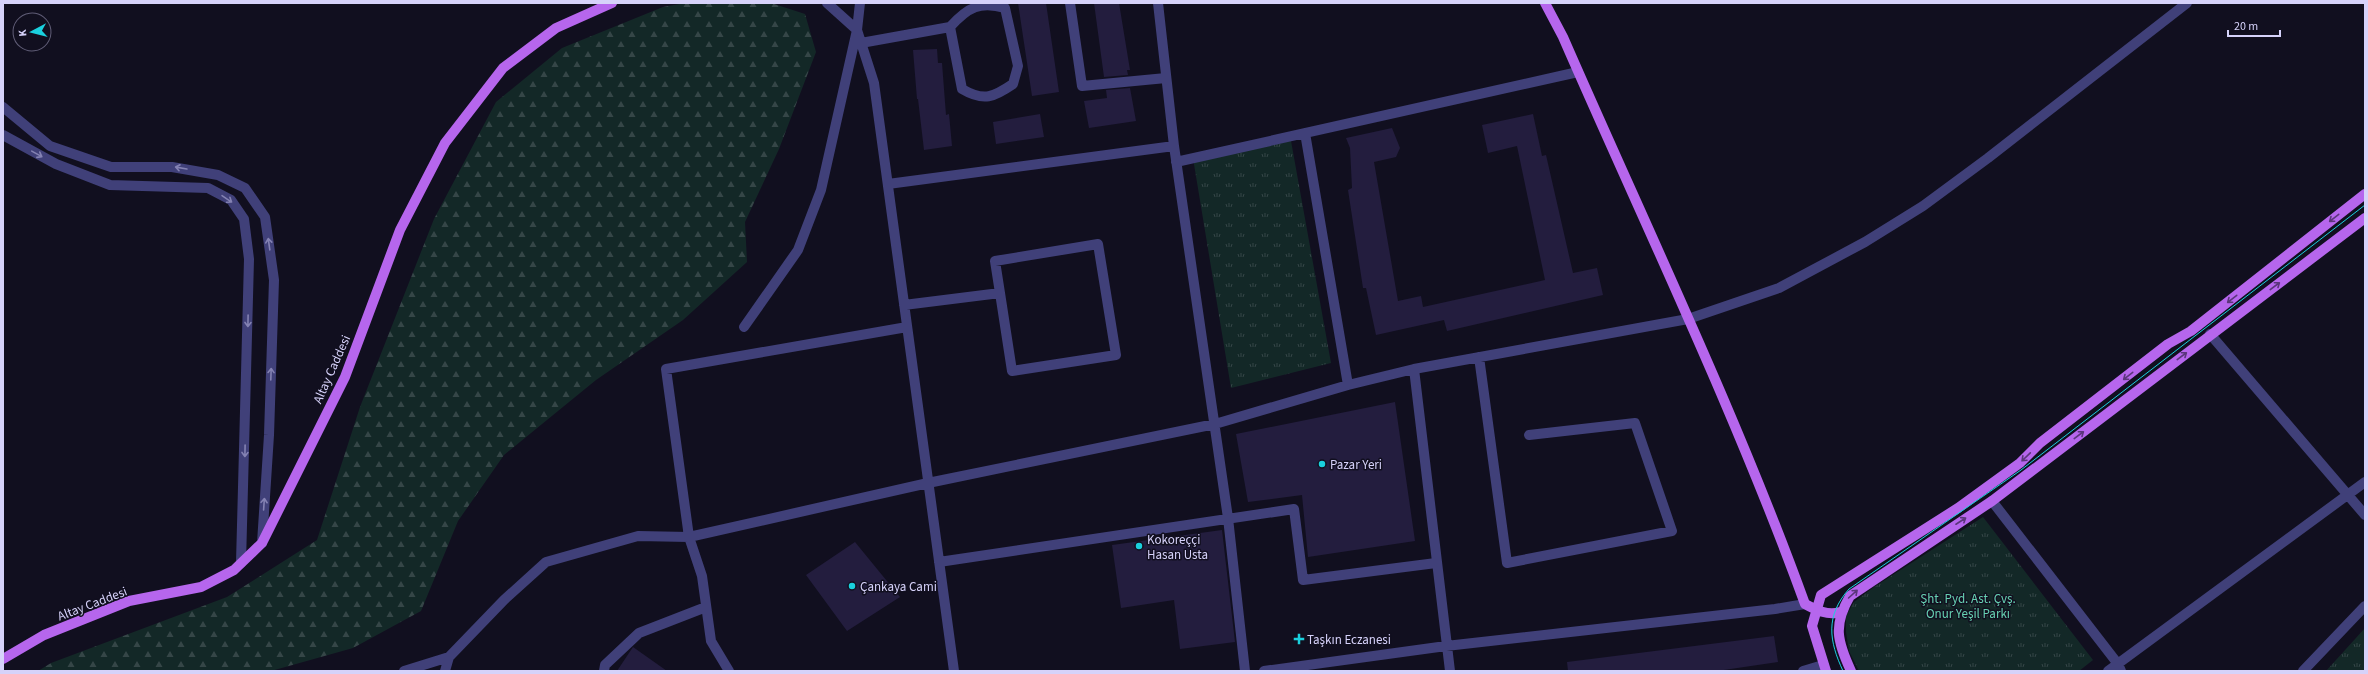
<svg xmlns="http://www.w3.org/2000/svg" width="2368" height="674" font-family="'Source Sans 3',sans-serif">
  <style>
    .forest { fill: url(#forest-firs) }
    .park { fill: url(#park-tufts) }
    .building { fill: #231d3e }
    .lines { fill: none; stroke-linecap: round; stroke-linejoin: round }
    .minor { stroke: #404079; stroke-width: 10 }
    .major { stroke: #b666ed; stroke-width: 10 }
    .tram { stroke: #1ad0de; stroke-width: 1 }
    .oneway { stroke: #8482b3 }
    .oneway2 { stroke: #5b367c }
    .poi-dot { fill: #1ad0de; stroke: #110f1f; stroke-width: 1.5 }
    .labels { text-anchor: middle; stroke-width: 3; stroke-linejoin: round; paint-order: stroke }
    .street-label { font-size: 13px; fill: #d6d2fa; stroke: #110f1f }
    .poi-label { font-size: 13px; fill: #d6d2fa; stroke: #110f1f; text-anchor: start }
    .park-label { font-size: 13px; fill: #67d1b3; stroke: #110f1f }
  </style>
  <defs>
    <pattern id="forest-firs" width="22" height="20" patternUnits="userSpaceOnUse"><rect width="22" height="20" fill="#132827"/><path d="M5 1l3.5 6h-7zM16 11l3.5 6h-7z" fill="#354647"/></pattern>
    <pattern id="park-tufts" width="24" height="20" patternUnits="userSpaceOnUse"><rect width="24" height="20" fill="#132827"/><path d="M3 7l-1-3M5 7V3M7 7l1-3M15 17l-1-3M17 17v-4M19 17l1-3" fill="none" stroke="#354647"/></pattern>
  </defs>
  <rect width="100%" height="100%" fill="#110f1f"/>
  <!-- forest -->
  <path class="forest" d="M685 3H771L805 14 816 52 779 149 745 222 747 262 683 320 596 380 504 455 458 521 421 611 353 648 271 671H38L51 663 227 597 317 540 360 407 434 219 496 102 562 48 663 7Z"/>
  <!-- park -->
  <path class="park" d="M1291 141 1331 363 1231 388 1193 158Z
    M1983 517 2093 660 2079 671H1859L1849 651 1846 632V616L1854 602 1874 587Z
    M2365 628V671H2326Z"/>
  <!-- building -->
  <path class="building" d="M1018 3H1046L1059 92 1032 96Z
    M1094 3H1119L1130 70H1127L1128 75 1104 77Z
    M937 49 938 63H942L946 115 949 114 952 146 924 150 918 99H917L913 50Z
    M1130 88 1136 121 1089 128 1084 101 1107 98 1106 90Z
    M1040 114 1044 137 996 144 993 122Z
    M1533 114 1542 156 1546 155 1573 273 1597 268 1603 295 1447 331 1444 320 1376 335 1366 288H1363L1348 190 1352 188 1350 148 1346 138 1392 128 1400 148 1396 157 1374 162 1398 301 1421 296 1423 307 1545 280 1517 146 1488 153 1482 125Z
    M1395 402 1415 541 1308 557 1302 495 1248 502 1236 434Z
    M1222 530 1235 642 1180 649 1174 600 1121 608 1112 545Z
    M855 542 900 597 847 631 806 575Z
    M1774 636 1778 662 1717 671H1568L1567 662Z
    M633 647 667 671H617Z"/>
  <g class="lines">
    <!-- minor -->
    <path class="minor" d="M860 3 857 30 874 83 954 671
      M1070 3 1082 86 1166 78
      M1158 3 1174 146 1228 518 1245 671
      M861 43 950 27 962 89C984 102 994 97 1013 84L1018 66 1005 8C980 1 968 7 950 27
      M3 107 50 146 111 167H172L218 175 245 188 265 217 274 280 269 435 262 543
      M1305 133 1348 385
      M3 135 56 164 110 185 208 188 231 200 244 219 249 259 241 563
      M1176 162 1578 72
      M888 184 1174 146
      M904 305 1000 293 1012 371 1116 355 1098 244 995 261 1000 293
      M744 327 798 250 821 190 857 30 827 3
      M2210 334 2365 515
      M1479 357 1507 563 1672 531 1635 423 1529 435
      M1414 369 1688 319 1779 288 1865 242 1923 206 1988 158 2187 3
      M1992 501 2118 664 2121 671
      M939 562 1294 509 1303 580 1436 563
      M404 671 449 657
      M445 671 449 657 504 600 546 562 638 536 689 537 928 483 1215 424 1348 385 1414 369 1450 671
      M604 671 605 665 639 633 706 607
      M729 671 711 641 702 576 689 537 666 369 907 327
      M1264 671 1446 646 1775 609 1805 604
      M1803 671 1823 665
      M2108 671 2365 482
      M2303 671 2365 606"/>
    <!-- major -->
    <path class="major" d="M1545 3 1563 37C1645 225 1735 411 1805 604 1816 610 1828 616 1840 612
      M3 659 44 635 129 601 201 587 234 570 262 543 345 377 400 230 445 143 503 68 556 28 612 3
      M1826 671 1812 626 1821 595 1958 508 2020 463 2040 443 2168 344 2191 331 2365 194
      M1851 671C1837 641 1833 625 1850 596L1992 501 2365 218"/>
    <!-- tram -->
    <path class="tram" d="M1843 671C1829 641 1825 616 1849 589L2021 470 2365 205"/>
  </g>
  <!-- one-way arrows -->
  <defs><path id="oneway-shaft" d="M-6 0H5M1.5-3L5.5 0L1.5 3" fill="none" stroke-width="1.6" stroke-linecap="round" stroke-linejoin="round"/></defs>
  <g class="oneway">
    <use href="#oneway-shaft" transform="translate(37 154) rotate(29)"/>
    <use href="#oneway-shaft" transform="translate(181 168) rotate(-170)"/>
    <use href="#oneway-shaft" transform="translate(227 199) rotate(34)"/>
    <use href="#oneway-shaft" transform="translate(269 244) rotate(-98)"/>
    <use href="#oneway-shaft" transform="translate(248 321) rotate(91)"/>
    <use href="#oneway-shaft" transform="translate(271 374) rotate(-88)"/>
    <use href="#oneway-shaft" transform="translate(245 451) rotate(91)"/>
    <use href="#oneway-shaft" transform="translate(264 504) rotate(-86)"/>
  </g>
  <g class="oneway2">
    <use href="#oneway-shaft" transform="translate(2334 218) rotate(142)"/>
    <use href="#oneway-shaft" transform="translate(2275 286) rotate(-37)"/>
    <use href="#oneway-shaft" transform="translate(2232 299) rotate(142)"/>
    <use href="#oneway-shaft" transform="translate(2182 356) rotate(-37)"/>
    <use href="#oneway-shaft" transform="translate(2128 376) rotate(142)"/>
    <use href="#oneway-shaft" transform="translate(2079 435) rotate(-37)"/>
    <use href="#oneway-shaft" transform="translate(2026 457) rotate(136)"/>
    <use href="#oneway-shaft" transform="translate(1961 521) rotate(-33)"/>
    <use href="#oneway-shaft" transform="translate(1853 594) rotate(-42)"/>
  </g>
  <!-- markers -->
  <g class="poi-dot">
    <circle cx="1322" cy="464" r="4"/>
    <circle cx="1139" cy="546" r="4"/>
    <circle cx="852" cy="586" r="4"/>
    <path d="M1297 633h4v4h4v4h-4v4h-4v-4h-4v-4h4z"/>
  </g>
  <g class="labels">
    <!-- street labels -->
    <g class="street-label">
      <text transform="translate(331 369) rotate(-66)" y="5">Altay Caddesi</text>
      <text transform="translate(92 603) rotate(-21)" y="5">Altay Caddesi</text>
    </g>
    <!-- poi labels -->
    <g class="poi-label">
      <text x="1330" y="469">Pazar Yeri</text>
      <text x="1147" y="544">Kokoreççi<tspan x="1147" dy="15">Hasan Usta</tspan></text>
      <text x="860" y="591">Çankaya Cami</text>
      <text x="1307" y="644">Taşkın Eczanesi</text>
    </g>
    <!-- park labels -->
    <g class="park-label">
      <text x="1968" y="603">Şht. Pyd. Ast. Çvş.<tspan x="1968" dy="15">Onur Yeşil Parkı</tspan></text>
    </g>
  </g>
  <!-- border -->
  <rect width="2368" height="674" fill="none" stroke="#d6d2fa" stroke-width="8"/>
  <!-- north arrow -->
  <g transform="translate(32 32) rotate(263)"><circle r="19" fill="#110f1f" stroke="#605d77"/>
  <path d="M0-3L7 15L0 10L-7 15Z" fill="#1ad0de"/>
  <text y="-6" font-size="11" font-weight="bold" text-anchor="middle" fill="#d6d2fa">K</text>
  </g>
  <!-- scale -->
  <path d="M2228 30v6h52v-6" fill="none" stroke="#d6d2fa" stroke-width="2"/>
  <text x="2234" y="30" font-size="12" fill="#d6d2fa" stroke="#110f1f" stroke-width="3" paint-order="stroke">20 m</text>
</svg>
